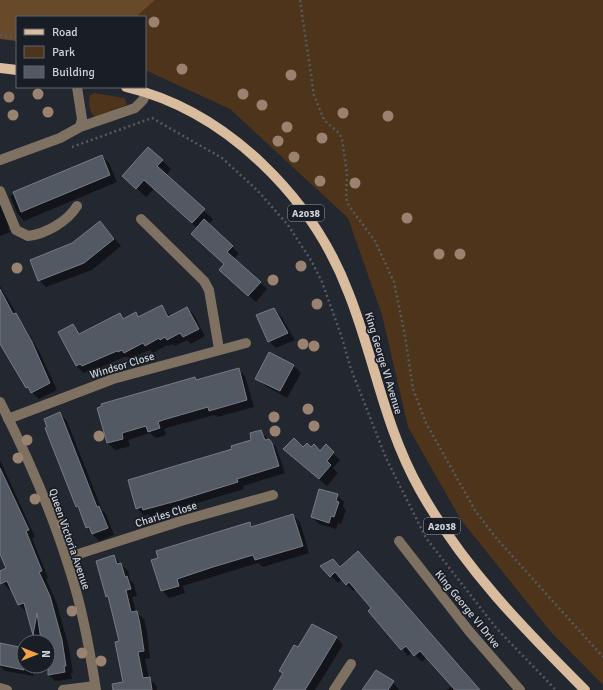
<svg xmlns="http://www.w3.org/2000/svg" width="603" height="690" font-family="Signika,sans-serif">
  <style>
    .green { fill: #4d341a }
    .forest { fill: #68492a }
    .shadow { fill: #0007 }
    .building { fill: #535963; stroke: #767b86 }
    .lines { fill: none; stroke-linecap: round; stroke-linejoin: round }
    .path { stroke: #565a62; stroke-width: 2.5; stroke-dasharray: 2 3; stroke-linecap: butt }
    .minor { stroke: #7f7162; stroke-width: 10 }
    .major { stroke: #d9bb9d; stroke-width: 10 }
    .tree { fill: #998370 }
    .labels { text-anchor: middle; stroke-width: 3.5; stroke-linejoin: round; paint-order: stroke }
    .shield { fill: #191d26; stroke: #989ba2; stroke-width: 1 }
    .shield-label { font-size: 10px; font-weight: bold; fill: #ced1d7 }
    .street-label { font-size: 11px; fill: #ced1d7; stroke: #191d26 }
  </style>
  <rect width="100%" height="100%" fill="#232730"/>
  <!-- green -->
  <path class="green" d="M155 0H603V685L550 631 461 520 408 427 382 315 348 218 230 109 145 70V17H136Z
    M95 93 124 98 126 101V105L95 117C89 112 88 102 90 95Z"/>
  <!-- forest -->
  <path class="forest" d="M0 0H155L136 17H17V41L0 39Z"/>
  <!-- shadow -->
  <path class="shadow" d="M102 156 109 163 117 182 24 221 17 213 10 196Z
    M162 160 171 169 166 176 213 219 208 225 239 253 234 259 267 289 256 302 228 277 225 265 197 228 154 189 146 197 133 185Z
    M0 205 4 209 11 227 8 228 10 232 0 236Z
    M100 222 121 246 92 270 46 287 39 280 72 244Z
    M0 286 39 351 57 390 39 399 26 387 0 340Z
    M162 306 171 317 187 308 194 315 205 336 191 344 187 340 175 346 172 344 168 346 167 345 153 353 150 350 146 351 131 359 129 357H124L90 372 88 371 84 373 76 366 72 325 81 334 119 315 124 320 135 314 139 317Z
    M274 309 281 316 295 340 276 348 269 341Z
    M270 353 294 366 301 373 287 398 264 385 257 378Z
    M238 369 245 376 254 407 217 417 214 415 170 427 164 429 166 435 156 438 150 433 128 440 130 446 115 450 108 443 195 378 198 381Z
    M60 413 67 421 102 510 106 514 114 535 99 541 87 528 77 506Z
    M260 431 276 447 285 473 243 486 244 489 151 517 148 514 144 516 137 508 233 450 253 440Z
    M326 446 340 460 333 468 338 473 327 486 292 456 303 448 320 452Z
    M0 460 35 537 32 538 48 578 46 579 57 604 69 648 73 673H71L72 679 55 681 48 674V642H43L42 634 40 641 34 635 28 611 26 612 19 605 12 589 9 590 0 578V572L8 569 0 552Z
    M337 495 344 502 343 507 346 510 341 524 338 523 336 529 319 524 312 517Z
    M293 515 300 522 309 553 263 567 258 563 183 586 185 593 169 598 162 590 250 523 253 527Z
    M114 557 128 571 130 580 134 584 137 596 132 597 136 612 144 619 147 632 150 658 145 659 149 678 156 685 157 690H126L120 642 110 601 107 597 97 561Z
    M365 559 480 690H447L452 686 427 657 422 662 412 652 408 656 356 589 353 591 342 579 338 583 322 566 340 568Z
    M336 637 343 645 315 690H273L283 674 280 670 298 649Z
    M0 644 24 649V666H35L33 676 5 671 0 666Z
    M393 682 399 690H364Z"/>
  <!-- building -->
  <path class="building" d="M148 147 163 160 157 166 205 209 192 223 144 180 136 189 122 176Z
    M102 155 110 175 21 212 13 192Z
    M204 219 233 246 227 252 261 282 248 296 219 270 224 264 191 234Z
    M100 221 114 239 84 263 38 281 30 260 72 243Z
    M0 289 13 314 16 313 32 342 50 383 31 393 28 387 26 388 0 344Z
    M162 305 168 317 187 307 199 329 183 337 180 333 167 340 165 337 160 340 159 338 145 346 143 343 139 345 124 353 122 350 118 352 117 351 82 366 80 364 76 366 58 332 73 324 79 334 120 313 123 319 136 312 138 317Z
    M274 308 288 333 268 342 256 315Z
    M269 352 294 365 280 391 255 379Z
    M239 368 247 400 209 411 208 407 163 420 158 422 160 428 148 432 146 426 122 433 123 439 107 443 97 408 102 406 101 404 195 377 196 380Z
    M60 412 97 507 99 506 108 528 92 534 89 527 86 528 78 506 76 507 45 428 47 427 44 419Z
    M261 430 265 440 269 439 272 443 279 466 237 479 238 482 180 500 143 510 142 507 136 509 128 480 232 449 231 446 251 440 250 433Z
    M294 438 303 447 307 443 311 447 314 444 320 451 326 444 334 452 327 461 331 465 319 479 283 449Z
    M0 468 29 530 26 531 42 571 39 572 50 596 62 640 66 666H64L65 672 48 675V641L41 640 37 613 33 635 24 603 18 605 7 581 0 584V571L6 568 0 554Z
    M319 489 338 494 336 501 339 502 334 517 331 516 329 523 311 517Z
    M293 514 303 546 255 560 253 555 213 567 177 579 179 586 161 591 151 560 158 558 156 551 250 522 251 527Z
    M358 551 399 597 480 690H455L420 651 414 656 406 646 401 650 368 611 371 608 349 582 346 585 335 572 330 577 320 566 333 559 340 567Z
    M114 555 117 564 121 563 125 577 127 576 131 589 126 590 131 612 137 611 140 624 144 651 138 652 143 678 150 677 152 690H113L112 684 123 682 115 642 119 641 108 596 106 597 96 561Z
    M312 624 337 637 322 662 305 690H273L283 673 279 671 294 645 298 647Z
    M0 643 24 648V670L0 665Z
    M376 670 394 681 388 690H362Z"/>
  <g class="lines">
    <!-- path -->
    <path class="path" d="M300 0 314 95 324 120 339 133 342 139 347 173 346 198 349 206 375 241 394 282 405 336 413 389 426 423 476 512 497 539 603 657
      M0 35 17 37
      M72 147 152 118 222 158 257 190 288 225 312 262 322 282 341 335 351 369 386 458 426 538 497 629 556 690"/>
    <!-- minor -->
    <path class="minor" d="M80 127 135 108 143 100 146 93
      M0 160 60 138 80 127 82 119 77 87
      M0 191 16 230 28 236C46 234 68 221 77 206
      M141 219 204 281 209 290 219 349
      M0 402C28 457 53 514 71 574 83 611 90 651 96 690
      M8 419 113 379 246 343
      M399 541 469 631 520 690
      M66 558 181 521 273 495
      M0 688 7 690
      M63 690 95 686
      M334 690 351 664"/>
    <!-- major -->
    <path class="major" d="M0 68 17 70
      M126 87C227 111 313 198 349 294 375 360 384 426 420 490 463 567 523 628 585 690"/>
  </g>
  <!-- trees -->
  <g class="tree">
    <circle cx="154" cy="22" r="5.5"/>
    <circle cx="182" cy="69" r="5.5"/>
    <circle cx="291" cy="75" r="5.5"/>
    <circle cx="38" cy="94" r="5.5"/>
    <circle cx="243" cy="94" r="5.5"/>
    <circle cx="9" cy="97" r="5.5"/>
    <circle cx="262" cy="105" r="5.5"/>
    <circle cx="48" cy="112" r="5.5"/>
    <circle cx="343" cy="113" r="5.5"/>
    <circle cx="13" cy="115" r="5.5"/>
    <circle cx="388" cy="116" r="5.5"/>
    <circle cx="287" cy="127" r="5.5"/>
    <circle cx="322" cy="138" r="5.5"/>
    <circle cx="278" cy="141" r="5.5"/>
    <circle cx="294" cy="157" r="5.5"/>
    <circle cx="320" cy="181" r="5.5"/>
    <circle cx="355" cy="183" r="5.5"/>
    <circle cx="407" cy="218" r="5.5"/>
    <circle cx="439" cy="254" r="5.5"/>
    <circle cx="460" cy="254" r="5.5"/>
    <circle cx="301" cy="266" r="5.5"/>
    <circle cx="17" cy="268" r="5.5"/>
    <circle cx="273" cy="280" r="5.5"/>
    <circle cx="317" cy="304" r="5.5"/>
    <circle cx="303" cy="344" r="5.5"/>
    <circle cx="314" cy="346" r="5.5"/>
    <circle cx="308" cy="409" r="5.5"/>
    <circle cx="274" cy="417" r="5.5"/>
    <circle cx="314" cy="426" r="5.5"/>
    <circle cx="275" cy="431" r="5.5"/>
    <circle cx="99" cy="436" r="5.5"/>
    <circle cx="27" cy="440" r="5.5"/>
    <circle cx="18" cy="458" r="5.5"/>
    <circle cx="35" cy="499" r="5.5"/>
    <circle cx="63" cy="524" r="5.5"/>
    <circle cx="72" cy="611" r="5.5"/>
    <circle cx="82" cy="653" r="5.5"/>
    <circle cx="101" cy="661" r="5.5"/>
  </g>
  <g class="labels">
    <!-- shield labels -->
    <g class="shield">
      <rect x="288" y="205" width="36" height="16" rx="3"/>
      <rect x="424" y="518" width="36" height="16" rx="3"/>
    </g>
    <g class="shield-label">
      <text x="306" y="217">A2038</text>
      <text x="442" y="530">A2038</text>
    </g>
    <!-- street labels -->
    <g class="street-label">
      <text transform="translate(384 363) rotate(73)" y="4">King George VI Avenue</text>
      <text transform="translate(122 365) rotate(-17)" y="4">Windsor Close</text>
      <text transform="translate(166 514) rotate(-17)" y="4">Charles Close</text>
      <text transform="translate(70 539) rotate(71)" y="4">Queen Victoria Avenue</text>
      <text transform="translate(468 609) rotate(51)" y="4">King George VI Drive</text>
    </g>
  </g>
  <!-- legend -->
  <rect x="16" y="16" width="130" height="72" fill="#191d26" stroke="#61656d"/>
  <rect x="24" y="29" width="20" height="6" fill="#d9bb9d" stroke="#61656d"/>
  <text x="52" y="36" font-size="12" fill="#ced1d7">Road</text>
  <rect x="24" y="46" width="20" height="12" fill="#4d341a" stroke="#61656d"/>
  <text x="52" y="56" font-size="12" fill="#ced1d7">Park</text>
  <rect x="24" y="66" width="20" height="12" fill="#535963" stroke="#61656d"/>
  <text x="52" y="76" font-size="12" fill="#ced1d7">Building</text>
  <!-- north arrow -->
  <g transform="translate(36 654) rotate(90)"><circle r="19" fill="#191d26" stroke="#61656d"/>
  <path d="M0-3L7 15L0 10L-7 15Z" fill="#f5a345"/>
  <text y="-6" font-size="11" font-weight="bold" text-anchor="middle" fill="#ced1d7">N</text>
  </g>
</svg>
